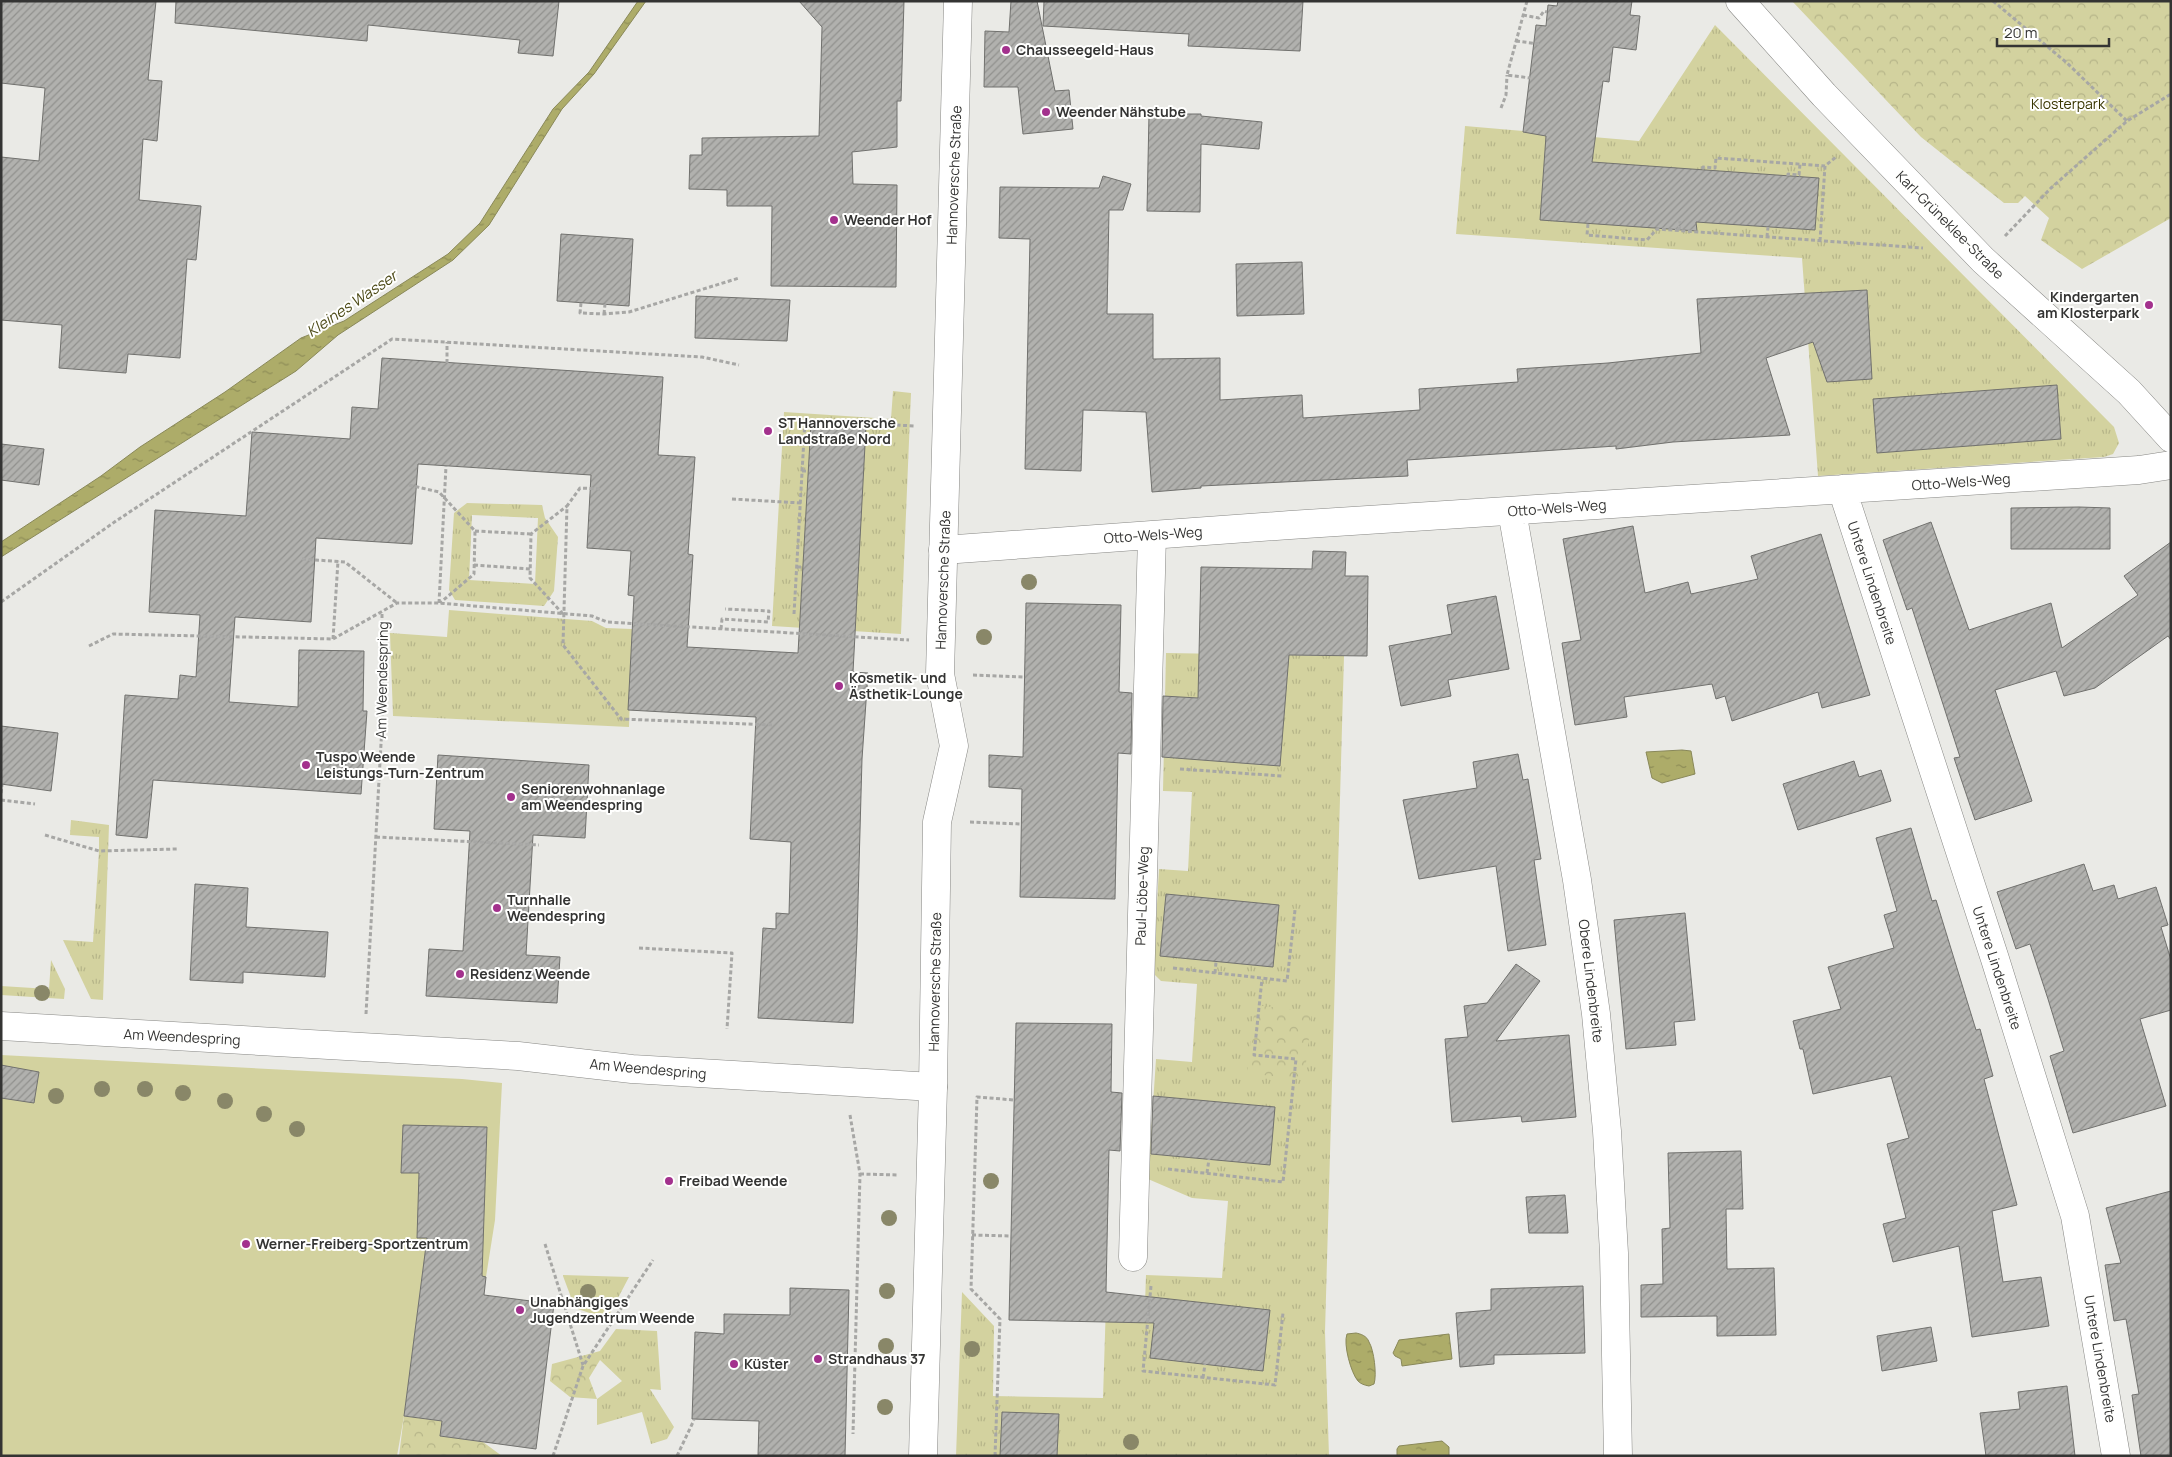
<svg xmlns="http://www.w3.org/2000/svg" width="2172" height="1457" font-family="Manrope,sans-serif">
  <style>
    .grass { fill: url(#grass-tufts); fill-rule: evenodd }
    .park { fill: url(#park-crowns) }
    .pitch { fill: #d3d29f }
    .water { fill: url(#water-ripples); stroke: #898859 }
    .building { fill: url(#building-hatch); stroke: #71716e }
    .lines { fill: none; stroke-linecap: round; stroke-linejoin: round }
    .minor-casing { stroke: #878784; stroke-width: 29 }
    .tertiary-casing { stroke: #878784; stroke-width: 29 }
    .path { stroke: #a7a7a5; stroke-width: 3; stroke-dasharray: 4 2.5; stroke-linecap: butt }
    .minor { stroke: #fff; stroke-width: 28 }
    .tertiary { stroke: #fff; stroke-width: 28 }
    .tree { fill: #898768 }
    .poi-dot { fill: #a3318d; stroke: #fffffe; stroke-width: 2 }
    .labels { text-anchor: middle; stroke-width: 4; stroke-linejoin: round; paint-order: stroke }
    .poi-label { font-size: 14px; font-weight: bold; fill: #343433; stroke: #fffffe; text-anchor: start }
    .park-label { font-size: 14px; fill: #393600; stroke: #fffffe }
    .street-label { font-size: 14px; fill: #343433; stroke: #fffffe }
    .water-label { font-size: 15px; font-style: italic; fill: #4d4b18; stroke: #fffffe }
  </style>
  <defs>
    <pattern id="grass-tufts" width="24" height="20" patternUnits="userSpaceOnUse" patternTransform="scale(1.25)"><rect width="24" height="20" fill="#d3d29f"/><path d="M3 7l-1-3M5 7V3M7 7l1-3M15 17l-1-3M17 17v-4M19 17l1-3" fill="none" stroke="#b6b589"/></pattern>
    <pattern id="park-crowns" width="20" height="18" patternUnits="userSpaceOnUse" patternTransform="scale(1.25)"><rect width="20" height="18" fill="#d3d29f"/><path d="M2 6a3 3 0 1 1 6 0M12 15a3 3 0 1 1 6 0" fill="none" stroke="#b6b589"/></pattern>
    <pattern id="water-ripples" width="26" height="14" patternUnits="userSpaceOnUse" patternTransform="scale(1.25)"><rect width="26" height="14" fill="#adac69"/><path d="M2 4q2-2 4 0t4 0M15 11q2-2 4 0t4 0" fill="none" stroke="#8e8d57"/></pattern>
    <pattern id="building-hatch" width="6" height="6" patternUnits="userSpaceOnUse" patternTransform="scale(1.25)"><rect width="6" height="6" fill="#b1b1ae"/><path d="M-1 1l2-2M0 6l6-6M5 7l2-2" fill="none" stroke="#91918e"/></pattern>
  </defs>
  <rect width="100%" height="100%" fill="#eaeae6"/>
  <!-- grass -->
  <path class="grass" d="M1715 25 2114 427 2119 443 2113 454 2104 457 1818 476 1802 258 1456 234 1465 126 1639 141Z
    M893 391 911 393 901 634 772 626 784 412 891 419Z
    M467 503 542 505 545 518 558 537 554 591 544 606 455 600 449 590 454 513ZM472 515 538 518 535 584 469 580Z
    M449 610 592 621 606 628 632 629 629 727 393 716 390 633 447 637Z
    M1166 653 1344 656 1325 1332 1329 1456H956L962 1292 994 1326 993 1396 1103 1398 1106 1303 1145 1304 1146 1275 1222 1278 1228 1201 1192 1198 1148 1179 1156 1059 1192 1062 1197 984 1161 981 1153 973 1159 869 1188 871 1192 792 1163 791Z
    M71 820 109 825 103 1000 91 999 63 940 93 942 99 851V837L70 835Z
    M51 960 65 989 64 999 1 995V986L49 989Z
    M563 1276V1275L629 1277 607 1319 575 1308Z
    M616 1329 657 1331 661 1390 650 1389 674 1427 667 1439 651 1444 642 1412 597 1425V1399L622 1381 600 1360V1351Z"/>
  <!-- park -->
  <path class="park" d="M1792 1H2171V218L2082 269 2041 240 2049 218 2025 196 2018 203H2004L1921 137Z
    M1255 1005 1312 1012 1304 1080 1247 1073Z
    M600 1351V1360L589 1378 597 1399 570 1397 550 1381 552 1364Z
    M404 1416 442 1421 440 1436 483 1442 502 1456H399Z"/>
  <!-- pitch -->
  <path class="pitch" d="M1 1055 462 1079 502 1083 495 1220 486 1277 423 1269 404 1416 397 1456H1Z"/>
  <!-- water -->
  <path class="water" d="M638 1H646L594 74 562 109 489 225 453 260 338 335 296 371 1 557V542L101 476 140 447 225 392 301 338 344 321 448 254 480 223 553 109 589 72Z
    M1682 750 1691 751 1695 774 1662 783 1652 778 1646 752Z
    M1356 1333C1361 1334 1367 1336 1369 1342 1374 1350 1377 1375 1374 1384L1369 1386C1364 1385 1361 1384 1358 1381 1351 1373 1343 1344 1347 1334Z
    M1449 1334 1452 1359 1402 1366 1401 1359 1395 1356 1393 1353 1399 1340Z
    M1442 1441 1449 1447V1456H1397V1449L1399 1446Z"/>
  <!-- building -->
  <path class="building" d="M1 1H156L148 80 162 81 157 141 143 139 139 200 201 206 196 260 187 259 180 358 128 354 126 373 59 368 62 325 1 320V157L39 161 45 88 1 83Z
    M176 1H559L553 56 518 53 520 40 368 25 367 41 175 23Z
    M799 1H904L901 101H897V147L852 152 853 184 897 185 896 287 771 286 772 206H727V190L689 189 690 155H702V138L819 136 822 27Z
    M1011 1H1037L1055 91 1069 90 1073 129 1023 134 1018 87H984L985 31 1009 32Z
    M1044 1H1303L1300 51 1188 46 1189 34 1043 26Z
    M1558 1H1632L1630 15 1640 16 1636 50 1613 47 1609 82 1603 81 1592 162 1819 178 1815 230 1696 222 1697 231 1540 220 1546 136 1523 132 1536 25 1546 26 1548 5 1557 6Z
    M1149 114H1201V116L1262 122 1259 149 1201 144 1200 212 1147 211Z
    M1103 176 1131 184 1123 210H1109L1107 314H1153V359L1220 358V400L1302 395 1303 418 1420 410 1419 389 1518 382 1517 369 1608 363 1701 353 1697 299 1867 290 1872 379 1827 382 1813 342 1766 358 1790 435 1673 442 1616 449V446L1407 460 1408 476 1201 486V488L1152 492 1146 412 1083 410 1081 471 1025 469 1030 239 999 238 1000 187 1099 188Z
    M561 234 633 239 629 306 557 301Z
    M1302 262 1304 314 1237 316 1236 264Z
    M696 296 790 300 787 341 695 338Z
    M382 358 663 377 658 455 695 457 688 554 693 555 687 647 798 653 811 423 866 426 853 672 868 673 862 759 857 938 853 1023 758 1018 763 928 776 929V913L789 914 791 842 750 839 756 717 628 710 634 596 628 595 631 551 587 548 591 475 418 464 412 544 316 538 311 622 235 617 229 702 298 707 299 650 364 651 363 711H367L361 794 153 780 147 838 116 835 125 695 178 699 180 675 196 677 200 615 149 612 155 510 246 516 252 432 350 439 352 407 378 409Z
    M2057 385 2061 439 1877 453 1873 399Z
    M1 444 44 449 39 485 1 480Z
    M2079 507 2110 508V549H2011V508Z
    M1931 522 1969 630 2051 603 2062 648 2138 595 2124 576 2171 542V640L2168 636 2095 688 2064 696 2056 671 1995 690 2032 801 1975 820 1954 758 1960 757 1912 608 1907 610 1883 540Z
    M1633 526 1645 593 1688 582 1691 594 1758 579 1751 556 1821 534 1870 695 1822 708 1818 692 1732 721 1725 696 1716 699 1712 684 1624 697 1627 717 1575 725 1562 643 1581 640 1563 539Z
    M1313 551 1346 552 1345 576H1368L1367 656 1289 655 1280 766 1162 757 1163 696 1198 698 1201 567 1312 569Z
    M1496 596 1509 669 1448 680 1451 696 1401 706 1389 646 1452 634 1447 605Z
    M1026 603 1121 605 1119 692 1132 693 1131 754 1118 753 1115 899 1020 897 1022 789 989 787V755L1023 757Z
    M1 726 58 733 51 791 1 784Z
    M1518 754 1523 780 1528 779 1541 859 1534 860 1546 945 1508 951 1496 866 1419 879 1403 800 1477 788 1473 762Z
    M438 755 589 765 585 838 533 835 526 955 560 957 557 1003 426 996 429 949 463 951 470 831 434 829Z
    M1854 761 1859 777 1881 770 1891 801 1798 830 1783 784Z
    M1911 828 1932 901 1936 900 1976 1030 1980 1029 1993 1076 1984 1079 2017 1205 1992 1211 2003 1282 2041 1277 2049 1326 1972 1337 1959 1246 1893 1262 1883 1224 1906 1218 1887 1144 1909 1138 1891 1076 1813 1094 1803 1049H1800L1793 1021 1841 1009 1828 967 1894 948 1884 915 1897 911 1876 838Z
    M2084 864 2093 891 2114 885 2118 899 2156 887 2168 925 2161 927 2171 960V1010L2140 1019 2166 1106 2073 1133 2050 1056 2064 1051 2048 999 2030 944 2016 949 1997 892Z
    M195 884 248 888 246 927 328 932 325 977 243 972V983L190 980Z
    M1166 894 1279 905 1273 967 1160 956Z
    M1685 913 1695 1020 1674 1022 1676 1045 1626 1049 1614 920Z
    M1516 964 1540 981 1496 1041 1569 1035 1576 1117 1522 1122 1521 1116 1452 1122 1445 1039 1468 1037 1464 1006 1487 1003Z
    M1016 1023 1112 1024 1111 1092 1122 1093 1120 1151 1109 1150 1106 1292 1270 1310 1263 1371 1150 1358 1154 1323 1009 1320Z
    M1 1065 39 1072 34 1103 1 1098Z
    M1153 1096 1275 1107 1270 1165 1151 1154Z
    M403 1125 487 1127 482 1276 486 1277 484 1295 554 1304 536 1449 440 1436 442 1421 404 1416 427 1238H417L419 1173H401Z
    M1741 1151 1743 1209H1726L1727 1269 1774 1268 1776 1335 1717 1336V1316L1641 1317V1285L1663 1284 1662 1229 1670 1228 1668 1153Z
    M2171 1191V1456H2141L2132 1395 2139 1394 2126 1319 2114 1321 2105 1265 2121 1263 2106 1208Z
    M1565 1195 1568 1233H1529L1526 1197Z
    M1583 1286 1585 1353 1494 1355V1364L1460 1367 1456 1313 1491 1310V1289Z
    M790 1288 849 1290 845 1456H758L759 1421 692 1419 695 1332 724 1334V1314L790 1315Z
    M1931 1327 1937 1361 1882 1371 1877 1336Z
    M2067 1386 2075 1456H1986L1980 1413 2020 1409 2018 1392Z
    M1002 1412 1059 1414 1057 1456H1000Z"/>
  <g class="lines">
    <!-- minor casing -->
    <g class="minor-casing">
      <path id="minor" d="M1740 1 1824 95 1983 260 2129 392 2171 438
        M1842 489 1995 959 2075 1216 2116 1456
        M1512 511 1577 880 1596 1014 1607 1131 1614 1253 1618 1456
        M943 550 1290 525 2139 470 2171 465
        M1 1026 518 1056 632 1069 933 1087
        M1133 1257 1152 535"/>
    </g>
    <!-- tertiary casing -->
    <g class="tertiary-casing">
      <path id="tertiary" d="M923 1456 933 1087 937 822 954 746 940 674 958 1"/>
    </g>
    <!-- path -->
    <path class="path" d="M1527 1 1507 75 1530 78
      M1993 1 2067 63 2127 121
      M1523 15 1539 18 1544 11 1547 12
      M1516 41 1539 44
      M1501 108 1506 95 1507 75
      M1702 169 1703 167 1715 168 1716 158 1825 166
      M1788 176V174L1799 175 1800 164
      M1588 224 1587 235 1647 240 1657 229 1923 248
      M1679 230 1680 221
      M2005 236 2051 188 2127 121 2171 94
      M1767 237 1768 227
      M1820 241 1825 166 1836 157
      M581 303 580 313 604 314 629 312 739 278
      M604 314 605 304
      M447 363V342
      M802 471H808
      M409 485 439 492 475 531 474 574 440 603
      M600 489 580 488 567 506 563 645 621 719 773 725
      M732 499 801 503
      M475 531 531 534
      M302 559 345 562 397 603
      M474 565 531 569
      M797 567H802
      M1 602 116 521 392 339 702 357 739 365
      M439 603 446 466
      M563 614 530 578 531 534 567 506
      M794 614 805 420 914 426
      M721 629 722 619 768 622 769 611 725 609
      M333 639 338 561
      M89 646 113 634 333 639 397 603H439L592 616 607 622 909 640
      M973 675 1025 677
      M1180 769 1282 776
      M1 793 2 785
      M1 800 35 804
      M970 822 1022 824
      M45 835 99 851 177 849
      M376 837 539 845
      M639 948 732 953 727 1029
      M1173 968 1287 981 1295 910
      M1215 973 1216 962
      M366 1014 382 726V612
      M850 1115 860 1174 853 1434
      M1168 1169 1283 1182 1296 1059 1254 1055 1262 979
      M1207 1173 1209 1159
      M860 1174 899 1175
      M972 1235 1011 1236
      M545 1244 583 1365
      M1151 1286 1143 1371 1275 1385 1283 1313
      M1203 1378 1205 1364
      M553 1456 583 1366 653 1260
      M677 1456 694 1420
      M995 1456 1000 1319 971 1289 977 1097 1014 1100"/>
    <!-- minor -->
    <use href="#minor" class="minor"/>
    <!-- tertiary -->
    <use href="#tertiary" class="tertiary"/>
  </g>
  <!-- trees -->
  <g class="tree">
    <circle cx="1029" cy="582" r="8"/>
    <circle cx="984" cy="637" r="8"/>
    <circle cx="42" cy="993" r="8"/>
    <circle cx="102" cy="1089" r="8"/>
    <circle cx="145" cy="1089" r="8"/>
    <circle cx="183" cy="1093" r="8"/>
    <circle cx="56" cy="1096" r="8"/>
    <circle cx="225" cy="1101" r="8"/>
    <circle cx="264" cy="1114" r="8"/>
    <circle cx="297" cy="1129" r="8"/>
    <circle cx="991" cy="1181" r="8"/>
    <circle cx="889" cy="1218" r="8"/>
    <circle cx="887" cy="1291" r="8"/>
    <circle cx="588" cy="1292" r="8"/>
    <circle cx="886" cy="1346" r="8"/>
    <circle cx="972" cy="1349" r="8"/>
    <circle cx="885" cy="1407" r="8"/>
    <circle cx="1131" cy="1442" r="8"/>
  </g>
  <!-- markers -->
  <g class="poi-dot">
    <circle cx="1006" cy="50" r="5"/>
    <circle cx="1046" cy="112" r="5"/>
    <circle cx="834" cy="220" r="5"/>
    <circle cx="2149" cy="305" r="5"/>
    <circle cx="768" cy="431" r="5"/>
    <circle cx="839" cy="686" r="5"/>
    <circle cx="306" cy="765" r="5"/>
    <circle cx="511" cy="797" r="5"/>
    <circle cx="497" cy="908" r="5"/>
    <circle cx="460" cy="974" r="5"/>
    <circle cx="669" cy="1181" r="5"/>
    <circle cx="246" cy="1244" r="5"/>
    <circle cx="520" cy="1310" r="5"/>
    <circle cx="818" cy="1359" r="5"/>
    <circle cx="734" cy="1364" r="5"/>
  </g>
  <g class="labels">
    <!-- poi labels -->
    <g class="poi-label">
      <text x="1016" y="55">Chausseegeld-Haus</text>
      <text x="1056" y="117">Weender Nähstube</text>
      <text x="844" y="225">Weender Hof</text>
      <text x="2139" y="302" text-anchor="end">Kindergarten<tspan x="2139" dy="16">am Klosterpark</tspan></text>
      <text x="778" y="428">ST Hannoversche<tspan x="778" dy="16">Landstraße Nord</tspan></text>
      <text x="849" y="683">Kosmetik- und<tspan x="849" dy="16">Ästhetik-Lounge</tspan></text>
      <text x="316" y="762">Tuspo Weende<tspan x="316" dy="16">Leistungs-Turn-Zentrum</tspan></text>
      <text x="521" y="794">Seniorenwohnanlage<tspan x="521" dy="16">am Weendespring</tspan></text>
      <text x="507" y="905">Turnhalle<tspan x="507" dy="16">Weendespring</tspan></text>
      <text x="470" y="979">Residenz Weende</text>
      <text x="679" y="1186">Freibad Weende</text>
      <text x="256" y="1249">Werner-Freiberg-Sportzentrum</text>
      <text x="530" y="1307">Unabhängiges<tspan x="530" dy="16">Jugendzentrum Weende</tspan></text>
      <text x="828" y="1364">Strandhaus 37</text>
      <text x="744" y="1369">Küster</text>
    </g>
    <!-- park labels -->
    <g class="park-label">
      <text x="2068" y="109">Klosterpark</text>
    </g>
    <!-- street labels -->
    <g class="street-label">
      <text transform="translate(954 175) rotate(-88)" y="5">Hannoversche Straße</text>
      <text transform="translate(1950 225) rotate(45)" y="5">Karl-Grüneklee-Straße</text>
      <text transform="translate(1961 482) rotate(-4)" y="5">Otto-Wels-Weg</text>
      <text transform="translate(1557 508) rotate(-4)" y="5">Otto-Wels-Weg</text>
      <text transform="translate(1153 535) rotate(-4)" y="5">Otto-Wels-Weg</text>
      <text transform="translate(943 580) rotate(-88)" y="5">Hannoversche Straße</text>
      <text transform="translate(1872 583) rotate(72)" y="5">Untere Lindenbreite</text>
      <text transform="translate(382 680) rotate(-89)" y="5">Am Weendespring</text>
      <text transform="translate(1142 896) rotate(-88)" y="5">Paul-Löbe-Weg</text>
      <text transform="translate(1997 968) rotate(72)" y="5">Untere Lindenbreite</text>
      <text transform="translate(1591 981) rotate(83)" y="5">Obere Lindenbreite</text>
      <text transform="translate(935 982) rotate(-89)" y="5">Hannoversche Straße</text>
      <text transform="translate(182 1037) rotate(3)" y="5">Am Weendespring</text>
      <text transform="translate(648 1069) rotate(5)" y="5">Am Weendespring</text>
      <text transform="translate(2100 1359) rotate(80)" y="5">Untere Lindenbreite</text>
    </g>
    <!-- water labels -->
    <g class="water-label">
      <text transform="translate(352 304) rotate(-34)" y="5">Kleines Wasser</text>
    </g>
  </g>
  <!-- border -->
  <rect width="2172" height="1457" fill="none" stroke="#343433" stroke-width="5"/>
  <!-- scale -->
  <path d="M1997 38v8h112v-8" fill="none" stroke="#343433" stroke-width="2.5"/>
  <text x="2004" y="38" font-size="15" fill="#343433" stroke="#fffffe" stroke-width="4" paint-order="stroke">20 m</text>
</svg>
